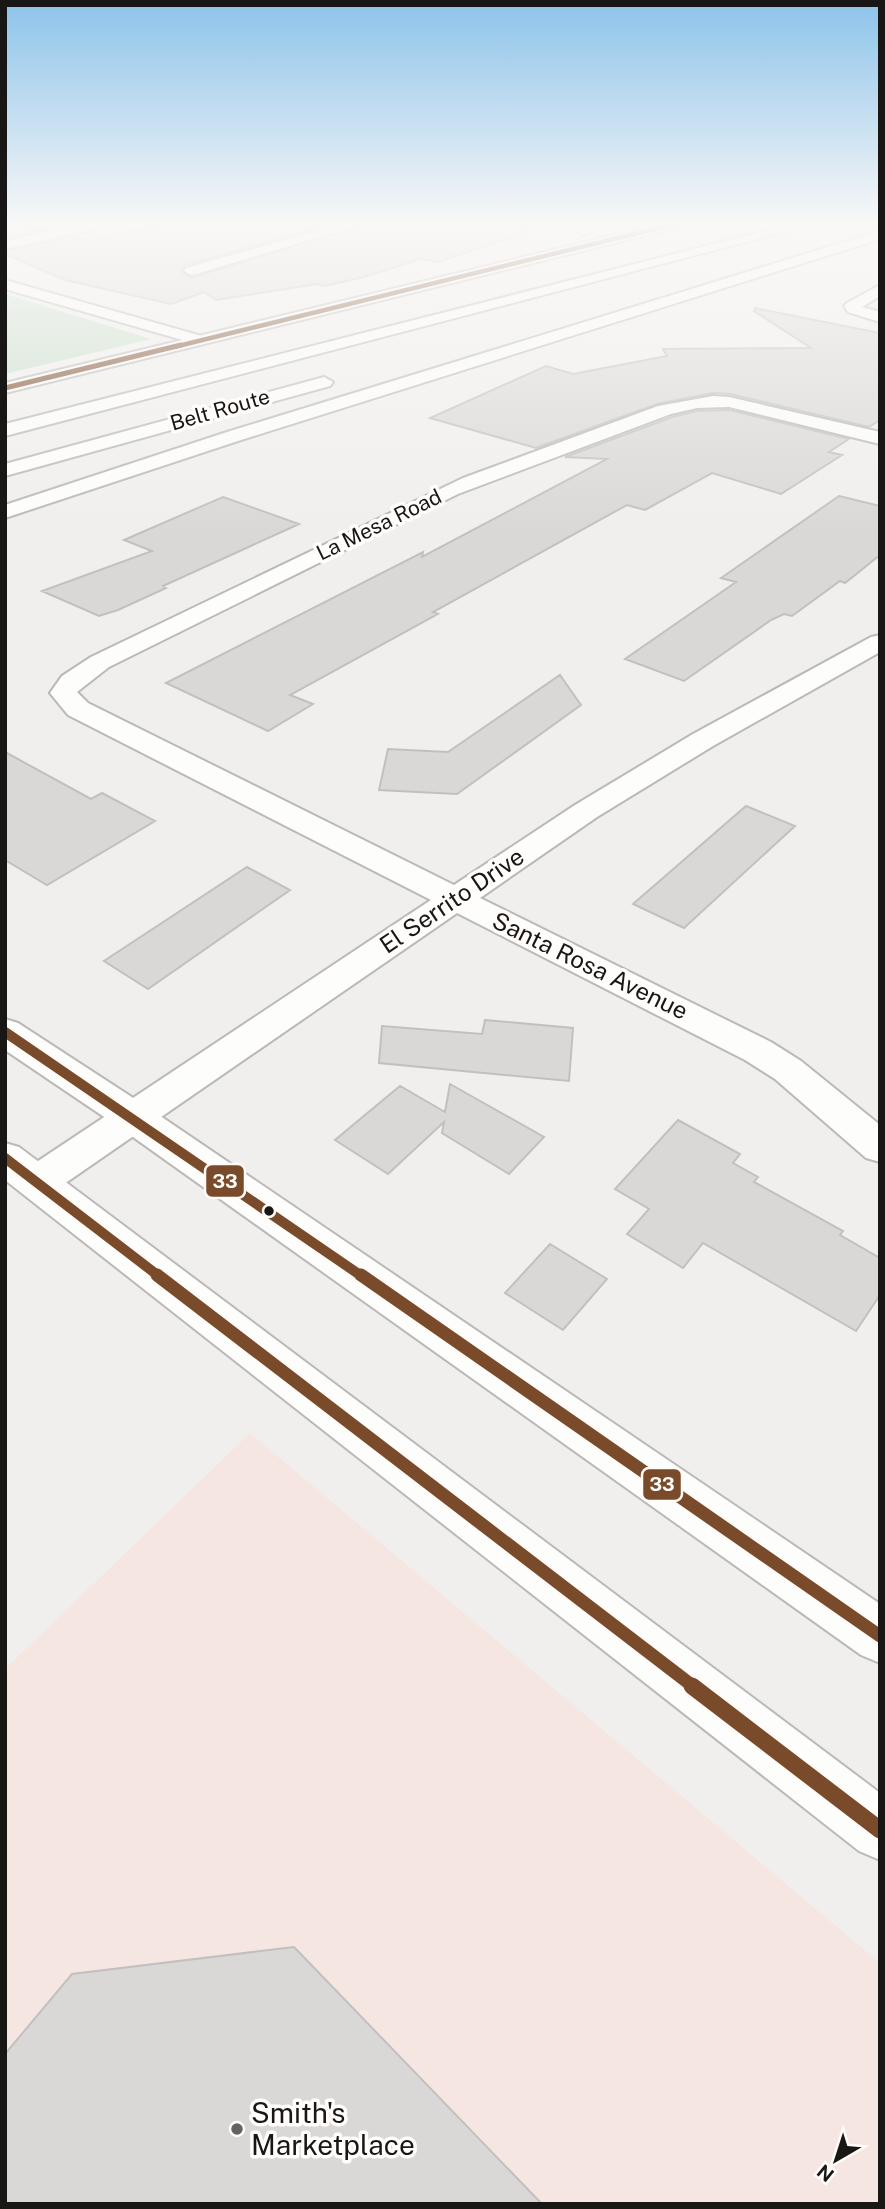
<svg xmlns="http://www.w3.org/2000/svg" width="885" height="2209" font-family="'Public Sans',sans-serif">
  <style>
    .commercial { fill: #f5e6e1 }
    .green { fill: #c8dec9 }
    .building { fill: #dad8d7; stroke: #c2c0bf; stroke-width: 2 }
    .lines { fill: none; stroke-linecap: round; stroke-linejoin: round }
    .minor-casing { stroke: #bbb9b8; stroke-width: 4 }
    .primary-casing { stroke: #bbb9b8; stroke-width: 4 }
    .motorway-casing { stroke: #bbb9b8; stroke-width: 4 }
    .minor { fill: #fdfdfc; fill-rule: evenodd }
    .primary { fill: #fdfdfc; fill-rule: evenodd }
    .motorway { fill: #fdfdfc; fill-rule: evenodd }
    .bus-1-far4-casing { stroke: #fffcfa; stroke-width: 6 }
    .bus-1-far3-casing { stroke: #fffcfa; stroke-width: 8 }
    .bus-1-far2-casing { stroke: #fffcfa; stroke-width: 16 }
    .bus-1-far1-casing { stroke: #fffcfa; stroke-width: 18 }
    .bus-1-casing { stroke: #fffcfa; stroke-width: 22 }
    .bus-1-far4 { stroke: #7a4b2a; stroke-width: 4.5 }
    .bus-1-far3 { stroke: #7a4b2a; stroke-width: 5 }
    .bus-1-far2 { stroke: #7a4b2a; stroke-width: 10 }
    .bus-1-far1 { stroke: #7a4b2a; stroke-width: 13 }
    .bus-1 { stroke: #7a4b2a; stroke-width: 17 }
    .bus-dot { fill: #191716; stroke: #fffcfa; stroke-width: 2.5 }
    .poi-dot { fill: #656361; stroke: #fffcfa; stroke-width: 2.5 }
    .labels { text-anchor: middle; stroke-width: 7; stroke-linejoin: round; paint-order: stroke }
    .far-street-label { font-size: 21px; fill: #191716; stroke: #fffcfa }
    .street-label { font-size: 24px; fill: #191716; stroke: #fffcfa }
    .near-poi-label { font-size: 28px; fill: #191716; stroke: #fffcfa; text-anchor: start }
    .line-badge { stroke: #fffcfa; stroke-width: 2.5 }
    .badge-label { font-size: 19px; text-anchor: middle; font-weight: bold; fill: #fff }
  </style>
  <rect width="100%" height="100%" fill="#f1efed"/>
  <!-- commercial -->
  <path class="commercial" d="M250 1433 880 1963V2204H5V1669Z"/>
  <!-- green -->
  <path class="green" d="M5 294 151 339 5 374Z"/>
  <!-- building -->
  <path class="building" d="M5 223H18L44 230 5 238Z
    M166 223H335L185 265 181 272 192 278 368 223H531L532 230 438 262 421 259 364 277 325 286 317 284 216 300 204 292 171 304 65 280 5 254V251L72 237 89 241Z
    M755 308 880 333V420L869 427 730 394 713 393 657 404 536 448 430 418 546 366 573 374 667 356 663 349 811 348 754 311Z
    M729 410 849 439 829 452 842 455 781 494 712 473 645 510 627 505 433 612 438 614 290 695 313 704 268 731 166 683 423 552 422 557 607 459 565 457 672 417 697 411Z
    M839 496 880 506V555L845 583 840 581 792 616 784 614 771 620 684 681 625 659 736 582 721 578Z
    M223 497 299 524 163 586 166 588 118 610 99 616 42 591 152 551 124 540Z
    M560 675 581 705 457 794 379 790 388 749 448 752Z
    M5 752 91 799 102 793 155 821 47 885 5 860Z
    M746 806 795 826 684 928 633 904Z
    M247 867 290 890 148 989 104 961Z
    M485 1020 573 1028 569 1081 379 1063 382 1026 482 1034Z
    M450 1084 544 1137 509 1174 442 1133 444 1122 388 1174 335 1140 400 1086 445 1112Z
    M678 1120 740 1154 733 1163 758 1177 754 1182 843 1231 840 1235 880 1258V1295L856 1331 703 1243 683 1268 627 1234 649 1209 615 1189Z
    M550 1244 607 1279 563 1330 505 1293Z
    M294 1947 542 2204H5V2054L72 1974Z"/>
  <g class="lines">
    <!-- minor casing -->
    <g class="minor-casing">
      <path id="minor" d="M86 223H110L104 227 5 249V241Z
        M345 223H366L196 274 191 275 184 271 186 268Z
        M596 223H616L584 235 577 231Z
        M5 280 205 337 207 340 199 345 193 343 5 289Z
        M880 285V296L862 307 880 312V322L848 312 844 306 847 303Z
        M713 396 729 397 880 432V444L729 407 697 408 671 414 458 494 109 667 77 692 88 703 454 885 575 805 693 734 871 637 880 635V652L713 746 597 817 480 898 771 1042 801 1061 880 1125V1162L866 1158 775 1079 745 1060 457 913 51 1193 37 1198 23 1193 17 1182 23 1171 431 900 68 715 50 693 62 676 91 657 463 478 658 406Z"/>
    </g>
    <!-- primary casing -->
    <g class="primary-casing">
      <path id="primary" d="M663 223H685L684 226 5 393V383Z
        M5 1019 18 1023 147 1107 880 1604V1663L861 1655 119 1127 5 1050Z
        M5 1143 19 1147 880 1793V1860L859 1851 5 1180Z"/>
    </g>
    <!-- motorway casing -->
    <g class="motorway-casing">
      <path id="motorway" d="M796 223H818L5 436V424Z
        M880 231V239L241 440 5 518V505L227 432Z
        M324 377 333 382 330 386 5 476V464Z"/>
    </g>
    <!-- minor -->
    <use href="#minor" class="minor"/>
    <!-- primary -->
    <use href="#primary" class="primary"/>
    <!-- motorway -->
    <use href="#motorway" class="motorway"/>
    <!-- bus-1-far4 casing -->
    <g class="bus-1-far4-casing">
      <path id="bus-1-far4" d="M174 347 679 223"/>
    </g>
    <!-- bus-1-far3 casing -->
    <g class="bus-1-far3-casing">
      <path id="bus-1-far3" d="M5 388 181 345"/>
    </g>
    <!-- bus-1-far2 casing -->
    <g class="bus-1-far2-casing">
      <path id="bus-1-far2" d="M5 1032 363 1277
        M5 1158 160 1277"/>
    </g>
    <!-- bus-1-far1 casing -->
    <g class="bus-1-far1-casing">
      <path id="bus-1-far1" d="M157 1275 694 1687
        M361 1275 880 1636"/>
    </g>
    <!-- bus-1 casing -->
    <g class="bus-1-casing">
      <path id="bus-1" d="M692 1686 880 1830"/>
    </g>
    <!-- bus-1-far4 -->
    <use href="#bus-1-far4" class="bus-1-far4"/>
    <!-- bus-1-far3 -->
    <use href="#bus-1-far3" class="bus-1-far3"/>
    <!-- bus-1-far2 -->
    <use href="#bus-1-far2" class="bus-1-far2"/>
    <!-- bus-1-far1 -->
    <use href="#bus-1-far1" class="bus-1-far1"/>
    <!-- bus-1 -->
    <use href="#bus-1" class="bus-1"/>
  </g>
  <!-- sky -->
  <linearGradient id="sky" x2="0" y2="1"><stop stop-color="#8cc3ea"/><stop offset="0.42" stop-color="#f9f8f7"/><stop offset="1" stop-color="#f9f8f7" stop-opacity="0"/></linearGradient>
  <rect width="885" height="532" fill="url(#sky)"/>
  <!-- markers -->
  <circle class="bus-dot" cx="269" cy="1211" r="6"/>
  <circle class="poi-dot" cx="237" cy="2129" r="7"/>
  <g class="labels">
    <!-- far-street labels -->
    <g class="far-street-label">
      <text transform="translate(220 410) rotate(-16)" y="7">Belt Route</text>
      <text transform="translate(379 525) rotate(-26)" y="7">La Mesa Road</text>
    </g>
    <!-- street labels -->
    <g class="street-label">
      <text transform="translate(452 901) rotate(-34)" y="8">El Serrito Drive</text>
      <text transform="translate(590 966) rotate(26)" y="8">Santa Rosa Avenue</text>
    </g>
    <!-- near-poi labels -->
    <g class="near-poi-label">
      <text x="251" y="2123">Smith's<tspan x="251" dy="32">Marketplace</tspan></text>
    </g>
  </g>
  <g class="line-badge">
    <rect x="205" y="1164" width="40" height="34" rx="7" fill="#7a4b2a"/>
    <rect x="642" y="1468" width="40" height="33" rx="7" fill="#7a4b2a"/>
  </g>
  <g class="badge-label">
    <text x="225" y="1188">33</text>
    <text x="662" y="1491">33</text>
  </g>
  <!-- border -->
  <rect width="885" height="2209" fill="none" stroke="#191716" stroke-width="14"/>
  <!-- north arrow -->
  <g transform="translate(836 2160) rotate(219)" stroke="#fffcfa" stroke-width="5" paint-order="stroke">
  <path d="M0-5L12 26L0 18L-12 26Z" fill="#191716"/>
  <text y="-10" font-size="19" font-weight="bold" text-anchor="middle" fill="#191716">N</text>
  </g>
</svg>
